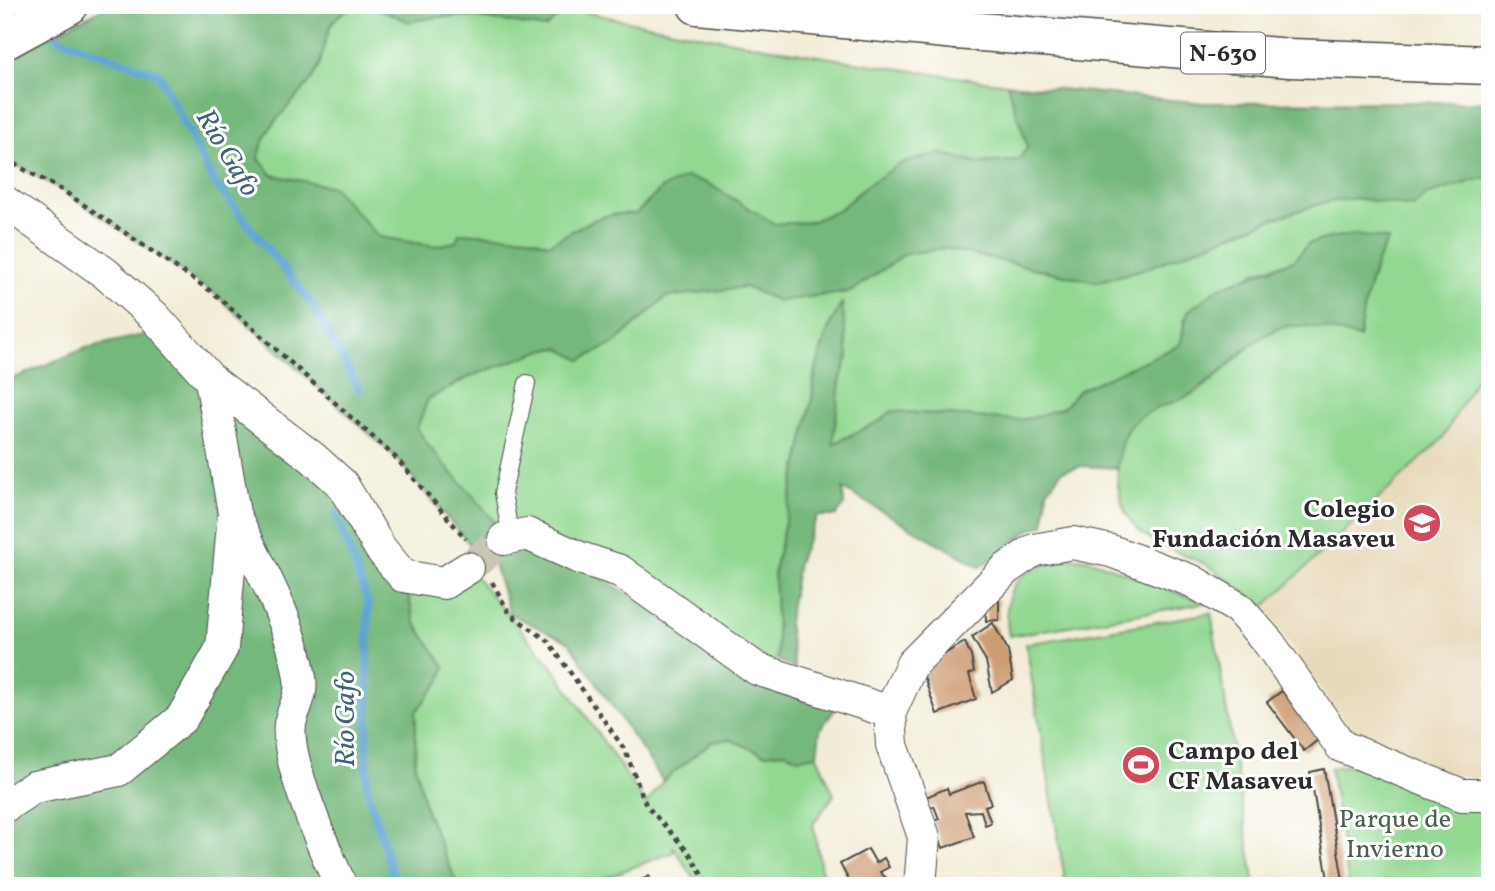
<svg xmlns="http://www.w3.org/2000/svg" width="1495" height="891" font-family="Vollkorn,serif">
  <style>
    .built { fill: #e8d9ba }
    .green { fill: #92d891; stroke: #5e825e; stroke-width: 2 }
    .forest { fill: #75b87b; stroke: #507253; stroke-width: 2 }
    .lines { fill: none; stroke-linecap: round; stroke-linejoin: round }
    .stream { stroke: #5ca3d2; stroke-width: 8 }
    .building { fill: #cd9c73 }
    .minor-tunnel { stroke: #cac5b4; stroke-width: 32; stroke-dasharray: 32 16; stroke-linecap: butt }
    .service-casing { stroke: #494845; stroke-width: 18 }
    .minor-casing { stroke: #494845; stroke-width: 34 }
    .trunk-casing { stroke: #494845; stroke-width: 41 }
    .motorway-casing { stroke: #494845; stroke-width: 41 }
    .path { stroke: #494845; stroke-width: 4.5; stroke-dasharray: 5 5; stroke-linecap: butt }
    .service { stroke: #fff; stroke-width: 16 }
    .minor { stroke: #fff; stroke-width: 32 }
    .trunk { stroke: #fff; stroke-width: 38 }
    .motorway { stroke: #fff; stroke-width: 38 }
    .labels { text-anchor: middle; stroke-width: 6; stroke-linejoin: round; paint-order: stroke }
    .shield { fill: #fff; stroke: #6b6b6b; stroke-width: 2 }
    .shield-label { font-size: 24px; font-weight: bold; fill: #2b2b2b }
    .poi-label { font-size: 26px; font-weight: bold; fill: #2b2b2b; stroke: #fff; text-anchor: end }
    .park-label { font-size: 26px; fill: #4a5f4a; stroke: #fff }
    .water-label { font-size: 28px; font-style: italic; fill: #416176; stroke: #fff }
  </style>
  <rect width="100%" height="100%" fill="#fff"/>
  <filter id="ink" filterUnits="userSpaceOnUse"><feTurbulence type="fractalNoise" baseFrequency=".0143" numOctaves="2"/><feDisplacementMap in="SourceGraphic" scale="14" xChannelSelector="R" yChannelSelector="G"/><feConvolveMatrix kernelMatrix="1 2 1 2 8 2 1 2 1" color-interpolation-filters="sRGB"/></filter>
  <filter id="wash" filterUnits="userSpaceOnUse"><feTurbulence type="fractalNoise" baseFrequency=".00686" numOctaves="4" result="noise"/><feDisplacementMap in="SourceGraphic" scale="28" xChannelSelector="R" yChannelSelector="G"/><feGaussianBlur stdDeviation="1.57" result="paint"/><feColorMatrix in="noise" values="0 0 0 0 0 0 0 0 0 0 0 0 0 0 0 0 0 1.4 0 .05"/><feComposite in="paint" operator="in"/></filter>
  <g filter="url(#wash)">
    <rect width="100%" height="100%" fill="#f2ecd6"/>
    <!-- built -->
    <path class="built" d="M1490 353V780L1442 772 1393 754 1349 729 1264 607 1443 438Z"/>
    <!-- green -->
    <path class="green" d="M555 6C705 38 855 64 1007 84L1028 148 1018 160 980 163 939 153 866 186 839 210 810 222 775 224 707 183 662 188 636 214C597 211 582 227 549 244L527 237 460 233 457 242 434 246 379 237 333 187 272 175 259 159C264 118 299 104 317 70 328 48 322 22 347 10 367 0 392 14 409 22 455 10 499 21 545 28L559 16Z
      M1490 175V353L1443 438 1264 607C1246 594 1228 578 1208 566 1176 548 1134 544 1122 503 1115 482 1116 449 1127 430 1139 409 1172 404 1192 394 1224 378 1245 340 1281 328 1300 321 1340 332 1359 338 1363 305 1371 269 1388 240L1333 237 1308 244 1295 260 1255 272 1184 319 1181 345 1079 390 1064 407 1032 418 1015 420 892 411 880 421 832 444 840 381 848 357 831 321 814 375 812 400 774 572 778 660H768L526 523H496C469 491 437 464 417 428L428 399 471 376 546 349 559 348 581 360 615 343 666 297 745 287 779 301 851 292 905 254 944 248 1096 282 1147 268 1269 220 1322 203 1356 198 1412 207 1426 195Z
      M1072 558 1088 559 1205 603 1009 636C999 582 1024 566 1072 558Z
      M468 568 552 666 646 804 663 781 711 742 729 739 764 754 785 752 799 758 817 755 834 795 813 824 821 870 829 886H699L672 845 674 852 583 886H458L426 811 415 765 416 711 440 681 445 667 415 623 403 576Z
      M1211 613 1255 886H1066L1026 644Z
      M1359 764 1490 811V886H1349L1330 768Z"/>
    <!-- forest -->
    <path class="forest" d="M110 5 555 6 559 16 545 28C499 21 455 10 409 22 392 14 367 0 347 10 322 22 328 48 317 70 299 104 264 118 259 159L272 175 333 187 379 237 434 246 456 242 459 233 527 237 549 244C582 227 597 211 636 214L662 188 686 177 707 183 775 224 810 222 839 210 866 186 900 164 939 153 980 163 1018 160 1028 147 1007 84 1203 103 1490 102V176L1426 195 1413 207 1356 198 1322 203 1269 220 1147 268 1096 282 944 248 905 254 851 291 779 301 745 287 666 297 615 343 581 360 559 348 546 349 471 376 428 399 417 428C441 469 482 496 504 539L527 534 737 658 844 698 820 729 817 755 799 758 785 752 764 754 729 739 711 742 663 781 569 642 510 614 489 549 472 547 396 458 215 294 62 190 5 159V64L52 34Z
      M1356 235 1388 239C1372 268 1363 305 1359 338 1340 332 1299 321 1280 328 1247 340 1224 373 1195 392 1175 405 1146 407 1129 427 1121 437 1120 455 1117 468L1082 466 1062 471 1047 491 1044 525 1031 529 980 567 843 489 844 505 836 516H817L798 562 788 623 795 669 778 660 774 572 812 400C815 366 824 332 842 303L848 357 840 381 833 444 880 421 892 411 1015 420 1032 418 1064 407 1079 390 1180 345 1188 311 1218 288 1294 260 1308 244 1333 237Z
      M165 330 313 458 403 576 415 623 445 667 440 681 416 712 415 765 426 811 458 886H15L5 879V382L86 348Z"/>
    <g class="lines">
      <!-- stream -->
      <path class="stream" d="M5 7 22 17
        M45 30 62 40 159 74 212 179 315 308 359 389
        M336 513 368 603 367 788 396 886"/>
    </g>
    <g id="blocks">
      <!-- building -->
      <path class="building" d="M999 599V620L986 621 985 600Z
        M993 623 1008 650 1013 680 992 692 986 661 972 637Z
        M965 642 971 656 974 672 969 674 976 699 937 714 921 668Z
        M1282 691 1319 739 1304 751 1267 702Z
        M1324 769 1344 886H1329L1310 772Z
        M984 781 991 804 985 806 991 823 985 825 981 811 965 812 974 837 943 848 933 821 939 819 934 806 930 808 926 797 947 788 949 794Z
        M868 849 876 863 884 858 889 867 880 872 892 884 852 886 840 864Z
        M649 876 654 886H630Z"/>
    </g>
  </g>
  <g filter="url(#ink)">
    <use href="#blocks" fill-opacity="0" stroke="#494845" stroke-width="2"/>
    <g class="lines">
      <!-- minor-tunnel -->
      <path class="minor-tunnel" d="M468 568 504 539"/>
      <!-- service casing -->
      <g class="service-casing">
        <path id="service" d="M511 538 503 493 527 383"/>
      </g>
      <!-- minor casing -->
      <g class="minor-casing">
        <path id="minor" d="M5 202 105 273 154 316 211 380 313 458 342 484 380 548 403 576 444 583 468 568
          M235 516C259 567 292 622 300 678 303 696 293 708 290 724 285 760 325 851 341 886
          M504 539 527 534 580 558 620 571 757 669 890 712
          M5 806 34 787 119 770 182 718 222 648 234 513 211 380
          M920 886 924 837 892 745 890 712 912 664 1006 569 1034 550 1073 543 1111 551 1192 581 1238 608 1269 643 1341 746 1462 795H1490"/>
      </g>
      <!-- trunk casing -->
      <g class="trunk-casing">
        <path id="trunk" d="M925 24 957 30 1290 58 1490 65"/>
      </g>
      <!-- motorway casing -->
      <g class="motorway-casing">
        <path id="motorway" d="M697 5 957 30
          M5 40 69 5"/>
      </g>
      <!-- path -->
      <path class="path" d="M5 159 62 190 215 294 396 458 466 539
        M492 582 510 614 548 641 625 750 646 805 690 854 708 886"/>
      <!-- service -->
      <use href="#service" class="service"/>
      <!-- minor -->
      <use href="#minor" class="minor"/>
      <!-- trunk -->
      <use href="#trunk" class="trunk"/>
      <!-- motorway -->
      <use href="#motorway" class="motorway"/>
    </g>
  </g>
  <!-- icons -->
  <defs>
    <g id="school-disc" transform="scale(2.0125)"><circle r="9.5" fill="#d1495b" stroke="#fff"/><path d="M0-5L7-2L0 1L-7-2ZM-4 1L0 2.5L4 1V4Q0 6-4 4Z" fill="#fff"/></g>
    <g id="stadium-disc" transform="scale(2.0125)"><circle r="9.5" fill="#d1495b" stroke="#fff"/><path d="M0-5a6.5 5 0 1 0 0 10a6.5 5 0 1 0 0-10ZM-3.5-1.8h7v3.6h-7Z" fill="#fff"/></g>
  </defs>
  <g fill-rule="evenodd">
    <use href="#school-disc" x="1422" y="523"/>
    <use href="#stadium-disc" x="1141" y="765"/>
  </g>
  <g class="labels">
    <!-- shield labels -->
    <rect class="shield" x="1181" y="32.5" width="84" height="41" rx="5"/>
    <g class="shield-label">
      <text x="1223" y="61">N-630</text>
    </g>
    <!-- poi labels -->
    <g class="poi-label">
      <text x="1395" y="517">Colegio<tspan x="1395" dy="30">Fundación Masaveu</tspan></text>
      <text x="1168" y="759" text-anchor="start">Campo del<tspan x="1168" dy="30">CF Masaveu</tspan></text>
    </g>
    <!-- park labels -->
    <g class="park-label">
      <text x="1395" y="827">Parque de<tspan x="1395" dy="30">Invierno</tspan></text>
    </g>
    <!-- water labels -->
    <g class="water-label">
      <text transform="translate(229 152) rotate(59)" y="10">Río Gafo</text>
      <text transform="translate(344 719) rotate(-90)" y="10">Río Gafo</text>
    </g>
  </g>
  <!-- margin -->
  <rect width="1495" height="891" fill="none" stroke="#fff" stroke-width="28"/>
</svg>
